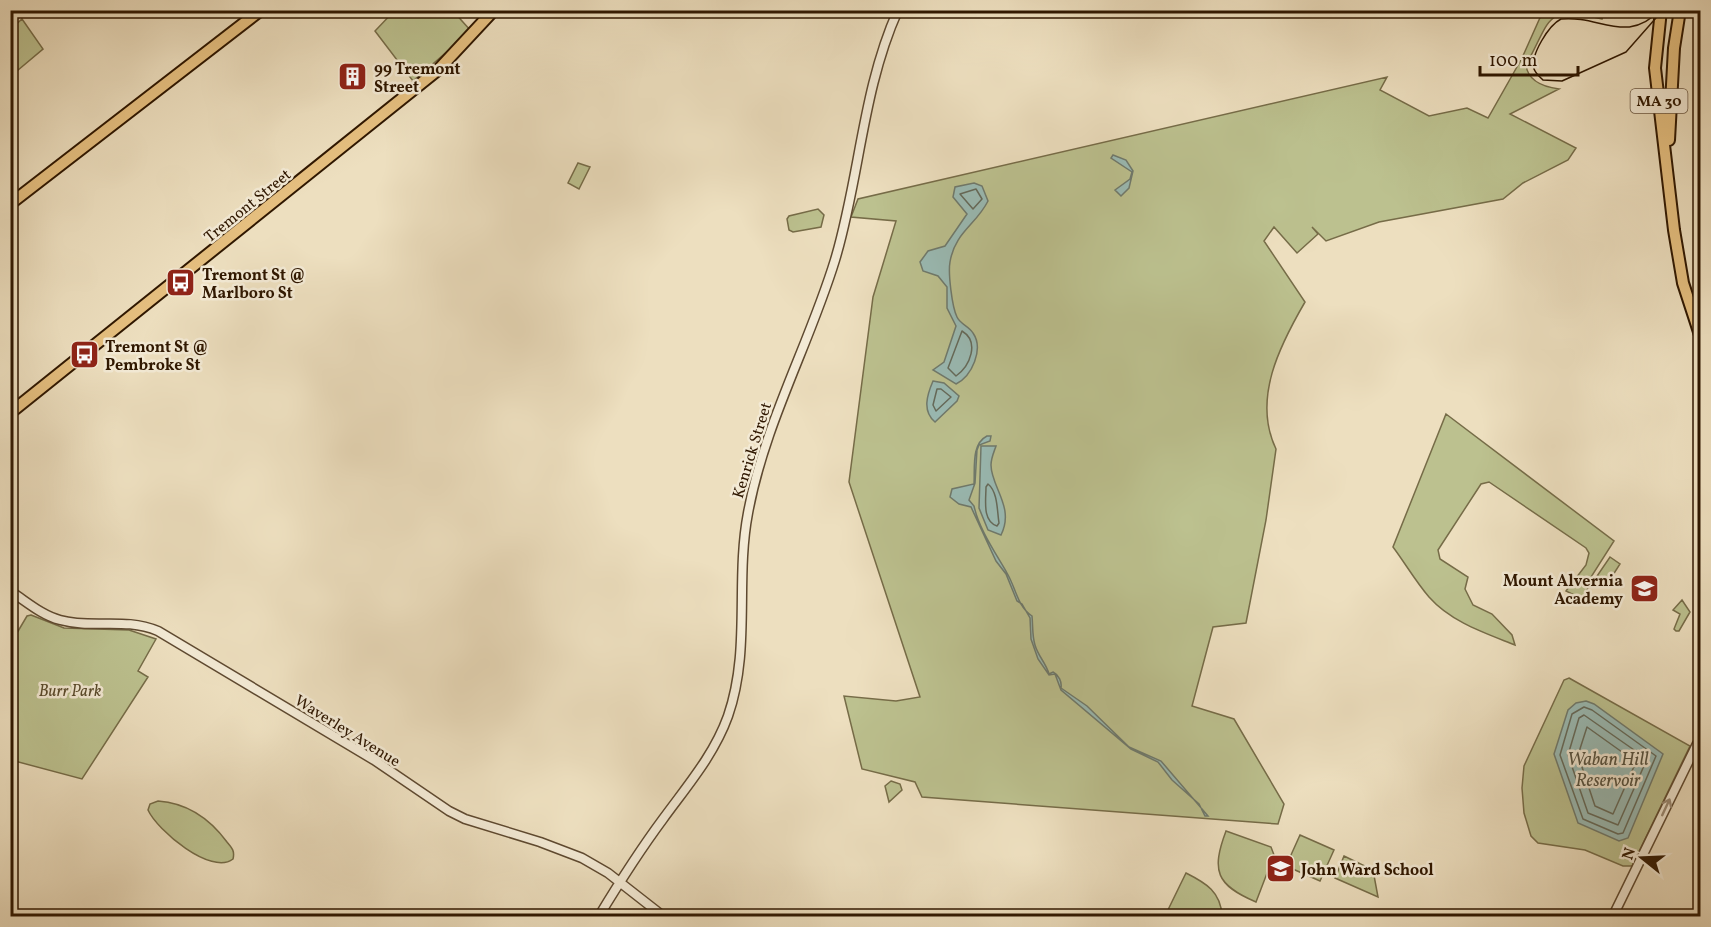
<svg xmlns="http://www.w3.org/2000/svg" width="1711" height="927" viewBox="0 0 1711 927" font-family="Vollkorn,serif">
<rect width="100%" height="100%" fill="#eddfbf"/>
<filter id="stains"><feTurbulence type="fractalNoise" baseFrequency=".00333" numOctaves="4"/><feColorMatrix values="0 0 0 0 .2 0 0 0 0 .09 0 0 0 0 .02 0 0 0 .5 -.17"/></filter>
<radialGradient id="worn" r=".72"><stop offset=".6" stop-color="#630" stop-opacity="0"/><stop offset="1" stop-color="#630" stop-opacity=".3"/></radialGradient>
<!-- green -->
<path fill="#bcc18f" stroke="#766c48" stroke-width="1.5" d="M 395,10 L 453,11 L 471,31 L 413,81 L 375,31 Z
M 1543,11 L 1605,11 L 1602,19 C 1544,5 1552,18 1526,65 C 1528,82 1544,87 1559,89 L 1510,114 L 1576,148 L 1568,160 L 1523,183 L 1503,199 L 1379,222 L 1326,241 L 1312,227 L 1318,234 L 1297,253 L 1274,227 L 1264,241 L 1305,302 C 1280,345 1252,399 1276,449 L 1266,520 L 1246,623 L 1213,627 L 1192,706 L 1234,719 L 1284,804 L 1278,824 L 922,797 L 915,782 L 862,769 L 844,696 L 896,701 L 920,697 L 849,482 L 873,297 L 896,221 L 851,217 L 858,199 L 1387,77 L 1380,90 L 1429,116 L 1467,108 L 1488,118 L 1522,58 Z
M 22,19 L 43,49 L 11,76 L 11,29 Z
M 578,163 L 590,167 L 579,189 L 568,183 Z
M 818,209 L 824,215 L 821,227 L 793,232 L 789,230 L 787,219 L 789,216 Z
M 1446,414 L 1614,541 L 1591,577 L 1584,600 L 1566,591 L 1586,565 L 1589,553 L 1586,548 L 1489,482 L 1481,484 L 1438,550 L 1440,559 L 1468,577 L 1465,589 L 1473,605 L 1492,614 L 1512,635 L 1515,645 C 1485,633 1451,622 1429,597 C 1416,582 1405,563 1393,547 Z
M 1610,557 L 1620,564 L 1606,586 L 1595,579 Z
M 1682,600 L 1690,612 L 1679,631 L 1676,631 L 1674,629 L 1680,614 L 1673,610 Z
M 31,615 L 64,628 L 129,630 L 156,639 L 138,671 L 148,677 L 82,779 L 11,760 L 11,643 L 27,616 Z
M 1569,678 L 1690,746 L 1632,866 L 1623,866 L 1585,850 L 1538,843 L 1531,836 L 1524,813 L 1522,788 L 1524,766 L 1564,680 Z
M 891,781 L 900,784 L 902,790 L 889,802 L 885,786 Z
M 158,801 C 187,803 210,819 227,842 C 232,848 235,851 233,859 C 211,876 157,830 148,810 L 150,804 Z
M 1226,831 L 1271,847 L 1274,855 L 1256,902 C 1216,885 1211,871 1226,831 Z
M 1300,835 L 1334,850 L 1320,881 L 1286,866 Z
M 1344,856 L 1373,870 L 1378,897 L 1335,878 Z
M 1186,873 C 1206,883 1221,892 1222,916 L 1165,916 Z"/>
<!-- water -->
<path fill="#9abcb6" stroke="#6f7a6d" stroke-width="1.5" d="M 1113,155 L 1126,160 L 1133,171 L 1129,188 L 1121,196 L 1115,190 L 1130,179 L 1132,172 L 1111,158 Z
M 974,183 L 982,186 L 988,201 C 976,225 955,232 950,262 C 948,273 952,307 957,317 C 960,324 969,326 973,333 C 984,349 972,376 956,384 L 933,370 L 944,362 L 956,326 L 947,308 L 947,287 L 938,276 L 923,271 L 920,262 L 928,251 L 945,246 L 967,214 L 953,197 L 955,187 Z
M 933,381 L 944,383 L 959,396 L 957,401 L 935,422 C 922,411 927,395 933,381 Z
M 987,436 L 991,436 L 990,441 L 979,445 L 977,450 L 975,483 L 969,500 L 974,506 C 979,529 995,552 1007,573 C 1016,588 1017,606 1032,616 C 1033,625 1032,635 1035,645 C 1038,656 1046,663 1049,674 L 1053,672 C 1059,675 1062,682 1061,688 L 1087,706 L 1129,747 L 1161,761 L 1208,816 L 1205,816 L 1199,804 L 1172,780 L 1158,762 L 1131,749 L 1061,690 L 1055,674 L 1049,675 L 1038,659 L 1031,639 L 1030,618 L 1022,604 L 1017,601 L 1006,574 L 996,561 L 971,507 L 959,504 L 950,497 L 952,489 L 974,484 C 975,468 971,444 987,436 Z
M 981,446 L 996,446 C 994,452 991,458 991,465 C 991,487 1015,507 1001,535 L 988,530 L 979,508 Z
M 1586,701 L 1594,704 L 1663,754 L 1628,838 L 1619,841 L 1578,823 L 1554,754 L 1568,710 L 1576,703 Z"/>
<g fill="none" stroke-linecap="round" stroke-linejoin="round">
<!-- shore -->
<path stroke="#646a5b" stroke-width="1.5" d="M 976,189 L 982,199 L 973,209 L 960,194 Z
M 962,331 C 980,342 970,366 956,376 L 948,368 Z
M 937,389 L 941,389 L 951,397 L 936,411 L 933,405 Z
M 988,484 C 998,492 997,511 999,523 L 997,526 C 982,521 986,500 986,487 Z
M 1584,707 L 1592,710 L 1656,756 L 1623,833 L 1618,834 L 1583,819 L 1560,755 L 1572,714 Z
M 1584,715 L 1647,759 L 1618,825 L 1588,813 L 1568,755 L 1579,718 Z
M 1587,727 L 1636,762 L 1613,814 L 1595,806 L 1578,755 Z"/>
<defs>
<path id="minor" d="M 10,591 C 26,601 41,615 60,620 C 93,629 124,617 158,631 L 374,760 L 449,811 L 465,819 L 540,842 L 582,858 L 608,873 L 663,916
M 599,916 C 619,883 640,850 663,819 C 687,786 714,755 728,716 C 751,650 735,581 748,513 C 764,425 809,345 835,260 C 860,177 862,90 898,10
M 1613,916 L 1697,744 L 1700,746"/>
<path id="major" d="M 1661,10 L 1655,68 L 1674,230 L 1683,283 L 1700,335
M 1669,140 L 1674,48 L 1680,10
M 10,204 L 261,10
M 10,413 L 439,69 L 494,10"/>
</defs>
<!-- minor casing -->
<use href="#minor" stroke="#5e4930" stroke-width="11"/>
<!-- major casing -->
<use href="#major" stroke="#2f1700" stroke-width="14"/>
<!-- minor -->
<use href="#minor" stroke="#f3ead5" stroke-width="8"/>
<!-- major -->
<use href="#major" stroke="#e6c080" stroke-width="10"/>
<!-- tram -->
<path stroke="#2f1700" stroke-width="1.5" d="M 1660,10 C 1627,45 1600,15 1561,19 C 1549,25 1530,55 1534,69 C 1536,74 1540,77 1543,80 L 1562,81 L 1626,52 L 1663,10"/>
</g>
<!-- one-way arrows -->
<defs><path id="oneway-shaft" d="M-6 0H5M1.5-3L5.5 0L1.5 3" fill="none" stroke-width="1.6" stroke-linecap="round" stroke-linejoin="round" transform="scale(1.5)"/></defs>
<use stroke="#9b8b75" href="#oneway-shaft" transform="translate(1666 807) rotate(-65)"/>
<!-- icons -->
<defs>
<symbol id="building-square" viewBox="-11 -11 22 22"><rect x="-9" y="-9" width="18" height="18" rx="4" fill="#8f2418" stroke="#f3ead5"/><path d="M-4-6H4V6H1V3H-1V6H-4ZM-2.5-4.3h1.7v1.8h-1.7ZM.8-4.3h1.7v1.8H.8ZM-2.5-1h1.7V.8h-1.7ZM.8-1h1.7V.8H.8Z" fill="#fff"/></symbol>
<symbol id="bus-square" viewBox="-11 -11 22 22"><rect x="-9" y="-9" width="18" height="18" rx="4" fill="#8f2418" stroke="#f3ead5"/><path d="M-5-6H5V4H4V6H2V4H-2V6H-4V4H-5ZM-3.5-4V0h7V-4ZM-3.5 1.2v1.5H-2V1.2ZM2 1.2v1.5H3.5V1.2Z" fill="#fff"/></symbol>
<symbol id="school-square" viewBox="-11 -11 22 22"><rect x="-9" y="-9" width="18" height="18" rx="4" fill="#8f2418" stroke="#f3ead5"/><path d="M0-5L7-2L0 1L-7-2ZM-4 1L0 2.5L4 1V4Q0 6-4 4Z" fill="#fff"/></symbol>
</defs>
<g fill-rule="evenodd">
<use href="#building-square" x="336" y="60" width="33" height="33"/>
<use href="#bus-square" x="164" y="266" width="33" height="33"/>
<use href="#bus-square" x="68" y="338" width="33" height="33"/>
<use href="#school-square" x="1628" y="572" width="33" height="33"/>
<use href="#school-square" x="1264" y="852" width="33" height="33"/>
</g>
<g text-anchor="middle" stroke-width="5" stroke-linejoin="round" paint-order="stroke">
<!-- shield labels -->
<rect fill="#f3ead5" stroke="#6a5640" stroke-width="1.5" x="1630.5" y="89" width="57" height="24" rx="4.5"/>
<g font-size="15" font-weight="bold" fill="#2f1700">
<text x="1659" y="106">MA 30</text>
</g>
<!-- poi labels -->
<g font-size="16" font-weight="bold" fill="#2f1700" stroke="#f3ead5" text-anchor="start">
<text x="374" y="74">99 Tremont<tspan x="374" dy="18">Street</tspan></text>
<text x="202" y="280">Tremont St @<tspan x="202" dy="18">Marlboro St</tspan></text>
<text x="105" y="352">Tremont St @<tspan x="105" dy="18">Pembroke St</tspan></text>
<text x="1623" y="586" text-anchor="end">Mount Alvernia<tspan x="1623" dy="18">Academy</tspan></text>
<text x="1301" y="875">John Ward School</text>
</g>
<!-- street labels -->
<g font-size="16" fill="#2f1700" stroke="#f3ead5">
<text transform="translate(247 205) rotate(-39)" y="6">Tremont Street</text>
<text transform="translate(751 450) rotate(-73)" y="6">Kenrick Street</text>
<text transform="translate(348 730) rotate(32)" y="6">Waverley Avenue</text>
</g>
<!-- park labels -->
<g font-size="16" font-style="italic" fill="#594a2b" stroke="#f3ead5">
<text x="70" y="696">Burr Park</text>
</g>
<!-- water labels -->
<g font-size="18" font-style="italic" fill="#545140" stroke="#f3ead5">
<text x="1608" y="765">Waban Hill<tspan x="1608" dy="21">Reservoir</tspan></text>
</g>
</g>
<!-- margin -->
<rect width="1711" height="927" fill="none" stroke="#eddfbf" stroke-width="36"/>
<rect x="12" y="12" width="1687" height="903" fill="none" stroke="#2f1700" stroke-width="3"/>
<rect x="18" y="18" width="1675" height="891" fill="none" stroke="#2f1700" stroke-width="1.5"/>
<!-- north arrow -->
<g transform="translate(1642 858) rotate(288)" stroke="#f3ead5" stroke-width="4.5" paint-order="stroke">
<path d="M0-4.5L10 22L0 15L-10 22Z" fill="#2f1700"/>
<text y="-9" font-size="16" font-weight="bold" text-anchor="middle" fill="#2f1700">N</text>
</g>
<!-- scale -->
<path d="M1480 66v9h98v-9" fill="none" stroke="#2f1700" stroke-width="3"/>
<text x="1489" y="66" font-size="18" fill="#2f1700" stroke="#f3ead5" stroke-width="4.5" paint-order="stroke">100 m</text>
<rect width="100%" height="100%" filter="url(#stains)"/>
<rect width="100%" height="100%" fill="url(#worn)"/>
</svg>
